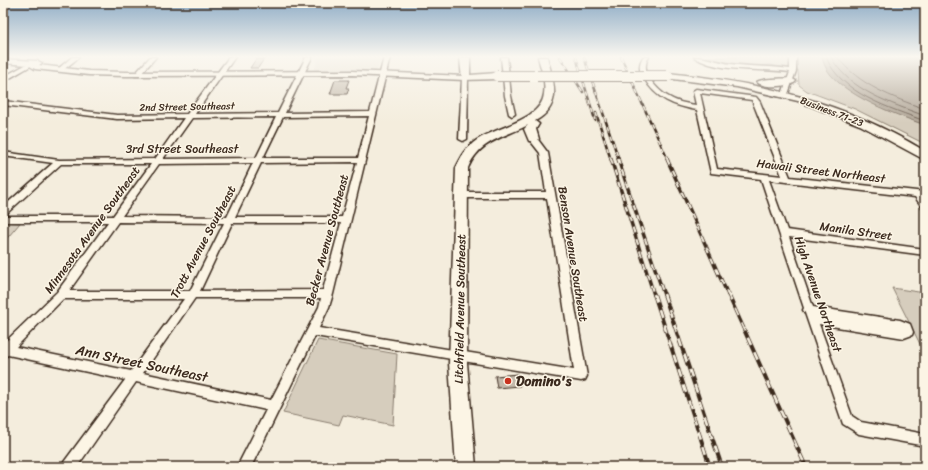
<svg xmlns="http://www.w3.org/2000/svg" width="928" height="470" viewBox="0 0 928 470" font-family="Sriracha,sans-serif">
<rect width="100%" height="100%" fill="#f4eddd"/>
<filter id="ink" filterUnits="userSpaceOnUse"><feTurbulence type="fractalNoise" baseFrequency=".025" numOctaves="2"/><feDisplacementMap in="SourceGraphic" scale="8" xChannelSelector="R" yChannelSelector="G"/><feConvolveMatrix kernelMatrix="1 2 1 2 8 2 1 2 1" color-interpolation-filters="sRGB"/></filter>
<g filter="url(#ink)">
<!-- built -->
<path fill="#e5ddce" d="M 318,57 L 381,57 L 377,71 L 314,71 Z"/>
<!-- green -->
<path fill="#d6cdbd" stroke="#887c6e" d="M 706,57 L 830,57 L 925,122 L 925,144 L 855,109 L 807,91 L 799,85 L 798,70 L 770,65 L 737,67 Z
M 3,222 L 20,223 L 3,243 Z
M 892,288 L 925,293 L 925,354 Z
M 318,340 L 397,354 L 393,425 L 343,415 L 339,425 L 283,413 Z"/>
<!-- water -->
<path fill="#b0a596" stroke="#817466" d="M 822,57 L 925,57 L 925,125 C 897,115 827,91 822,57 Z"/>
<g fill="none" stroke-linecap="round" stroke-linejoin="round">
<!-- shore -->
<path stroke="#6a5b4e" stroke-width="1" d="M 826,57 C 841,94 890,108 925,121
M 831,57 C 849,91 891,103 925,116
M 837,57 C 860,86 892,97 925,109"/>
</g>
<!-- building -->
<path fill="#c3b9aa" stroke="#3b2a1e" d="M 256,59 L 264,59 L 258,68 L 250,68 Z
M 335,80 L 349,80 L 346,88 L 349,88 L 347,94 L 330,94 Z
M 518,374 L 520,386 L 497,388 L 495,376 Z"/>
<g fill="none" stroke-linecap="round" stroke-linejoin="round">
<defs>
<path id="minor" d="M 72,57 L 79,57 L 62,71 L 58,71 L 58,69 Z
M 150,57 L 156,57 L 139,76 L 135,76 L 135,74 Z
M 229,57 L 235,57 L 195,114 L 278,113 L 306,57 L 312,57 L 285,113 L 370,112 L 384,57 L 390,57 L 333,294 L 329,307 L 319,328 L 574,370 L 547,198 L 461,198 L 457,195 L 461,192 L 546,192 L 540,153 L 529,139 L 530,137 L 536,137 L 548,153 L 587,376 L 585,380 L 581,381 L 315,336 L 251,467 L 237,467 L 266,410 L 136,382 L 77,467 L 62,467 L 64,462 L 125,380 L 8,355 L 3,358 L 3,344 L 57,292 L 108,222 L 3,222 L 3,216 L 113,216 L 151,164 L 61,164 L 6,214 L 3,215 L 3,207 L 53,163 L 3,156 L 3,152 L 59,160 L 155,159 L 184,118 L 117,119 L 3,105 L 3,101 L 117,115 L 187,114 ZM 369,116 L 358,158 L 263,158 L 283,117 ZM 276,117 L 256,158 L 163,159 L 192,118 ZM 357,162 L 342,217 L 235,217 L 261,163 ZM 253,163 L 227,217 L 122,216 L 159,164 ZM 118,222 L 224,223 L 190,291 L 69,291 ZM 232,223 L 341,223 L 323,290 L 200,291 ZM 195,298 L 321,298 L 319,307 L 271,400 L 143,373 ZM 63,299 L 184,299 L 131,371 L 16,347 Z
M 501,57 L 507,57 L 511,96 L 515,114 L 512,116 L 509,114 L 505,96 Z
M 643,57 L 649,57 C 638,71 658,91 669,97 C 677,102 687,104 696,105 L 693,91 L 696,89 L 756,97 L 760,102 L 790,177 L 925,192 L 925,208 L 922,207 L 915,197 L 769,180 L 787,230 L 925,249 L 925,255 L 789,237 L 813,307 L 900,320 L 910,324 L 913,332 L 912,335 L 904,338 L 819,324 L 852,416 L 861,422 L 925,434 L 925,446 L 859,434 L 843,424 L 805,313 L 803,310 L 804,308 L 761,179 L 711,173 L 697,110 C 674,106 656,99 644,78 C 639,71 638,65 643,57 ZM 700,93 L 752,100 L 782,176 L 717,169 Z
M 694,57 C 707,57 718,62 731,64 C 751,67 770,66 790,69 L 790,57 L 796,57 L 796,71 L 788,94 L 785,96 L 782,94 L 790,72 C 761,68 719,73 694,57 Z
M 29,63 L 34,64 L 3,82 L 3,77 Z
M 465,76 L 468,78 L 467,139 L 463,141 L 459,139 L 462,78 Z"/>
<path id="major" d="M 3,59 L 38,61 L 42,63 L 39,65 L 89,71 L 126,72 L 352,71 L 465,76 L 469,78 L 465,80 L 352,75 L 126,76 L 89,75 L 35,69 L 28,65 L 3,63 Z"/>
<path id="highway" d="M 460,57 L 470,57 L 470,75 L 497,73 L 502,76 L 497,79 L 462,80 Z
M 538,57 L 547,57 C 554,82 563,106 535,121 L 539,124 L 536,129 L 539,139 L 537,141 L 529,141 L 524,129 L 528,125 C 503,138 480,140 468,168 L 467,363 L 476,467 L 456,467 L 449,363 L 456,168 C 461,158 465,150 473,143 C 492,127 541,122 544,94 C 546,81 541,69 538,57 Z
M 668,73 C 764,83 841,101 925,151 L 925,160 L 860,125 L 798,101 L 737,87 L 665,78 L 663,76 Z
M 791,78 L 796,81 L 794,83 C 785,86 765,89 757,82 C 762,78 783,79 791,78 Z"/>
</defs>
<!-- minor casing -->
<use href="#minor" stroke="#3b2a1e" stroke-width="3"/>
<!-- major casing -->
<use href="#major" stroke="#3b2a1e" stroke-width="3"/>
<!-- highway casing -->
<use href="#highway" stroke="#3b2a1e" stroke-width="3"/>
<!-- minor -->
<use href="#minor" fill="#fcf5e5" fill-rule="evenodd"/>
<!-- major -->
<use href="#major" fill="#fcf5e5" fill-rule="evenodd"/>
<!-- highway -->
<use href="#highway" fill="#fcf5e5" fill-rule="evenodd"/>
<defs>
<path id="rail-far2" d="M 560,57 L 583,92
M 576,57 L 595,120
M 584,57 L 619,160
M 621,57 L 668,160
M 596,113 L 611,160"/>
<path id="rail-far1" d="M 611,159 L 654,295
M 618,159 L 664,295
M 667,159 L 728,295"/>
<path id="rail" d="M 654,294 L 710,467
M 664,294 L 722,467
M 728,294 L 806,467"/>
</defs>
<!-- rail-far2 casing -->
<use href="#rail-far2" stroke="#3b2a1e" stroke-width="2.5"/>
<!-- rail-far1 casing -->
<use href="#rail-far1" stroke="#3b2a1e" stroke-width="3.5"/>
<!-- rail casing -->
<use href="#rail" stroke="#3b2a1e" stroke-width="4"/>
<!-- rail-far2 -->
<use href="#rail-far2" stroke="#fcf5e5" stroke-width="1.5" stroke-dasharray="4.5" stroke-linecap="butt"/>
<!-- rail-far1 -->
<use href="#rail-far1" stroke="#fcf5e5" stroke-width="2" stroke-dasharray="6" stroke-linecap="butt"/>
<!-- rail -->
<use href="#rail" stroke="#fcf5e5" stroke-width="2.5" stroke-dasharray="8" stroke-linecap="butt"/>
<defs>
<path id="highway-bridge" d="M 497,76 L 668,76"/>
</defs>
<!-- highway-bridge casing -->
<use href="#highway-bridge" stroke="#3b2a1e" stroke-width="12" stroke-linecap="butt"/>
<!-- highway-bridge -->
<use href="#highway-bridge" stroke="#fcf5e5" stroke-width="10"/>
</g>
</g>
<!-- sky -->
<linearGradient id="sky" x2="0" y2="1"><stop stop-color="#91aec7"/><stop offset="0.46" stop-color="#faf7f0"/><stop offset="1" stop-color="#faf7f0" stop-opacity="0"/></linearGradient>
<rect width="928" height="123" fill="url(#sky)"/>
<!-- markers -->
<circle fill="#c8321e" stroke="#fcf5e5" stroke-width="1.5" cx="508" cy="381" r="4"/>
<g text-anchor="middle" stroke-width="3" stroke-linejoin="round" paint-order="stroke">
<!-- far-street labels -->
<g font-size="10" fill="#3b2a1e" stroke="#fcf5e5">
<text transform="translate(187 106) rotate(-1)" y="4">2nd Street Southeast</text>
<text transform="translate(832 111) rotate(21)" y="4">Business 71-23</text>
</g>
<!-- street labels -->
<g font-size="12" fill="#3b2a1e" stroke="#fcf5e5">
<text x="182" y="153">3rd Street Southeast</text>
<text transform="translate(821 171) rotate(7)" y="4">Hawaii Street Northeast</text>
<text transform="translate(92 230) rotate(-54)" y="4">Minnesota Avenue Southeast</text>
<text transform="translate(856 231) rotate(8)" y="4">Manila Street</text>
<text transform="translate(327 240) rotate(-75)" y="4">Becker Avenue Southeast</text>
<text transform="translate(203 242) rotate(-62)" y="4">Trott Avenue Southeast</text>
<text transform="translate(573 254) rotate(81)" y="4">Benson Avenue Southeast</text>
<text transform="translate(818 294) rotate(71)" y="4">High Avenue Northeast</text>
<text transform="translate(460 309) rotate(-89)" y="4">Litchfield Avenue Southeast</text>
</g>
<!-- near-street labels -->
<g font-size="14" fill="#3b2a1e" stroke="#fcf5e5">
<text transform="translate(142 363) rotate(12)" y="5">Ann Street Southeast</text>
</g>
<!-- near-poi labels -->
<g font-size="14" font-weight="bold" fill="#3b2a1e" stroke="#fcf5e5" text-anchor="start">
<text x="516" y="386">Domino's</text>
</g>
</g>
<!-- margin -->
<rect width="928" height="470" fill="none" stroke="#fcf5e5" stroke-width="16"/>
<rect x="8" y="8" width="912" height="454" fill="none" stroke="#3b2a1e" stroke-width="1.5" filter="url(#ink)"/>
</svg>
